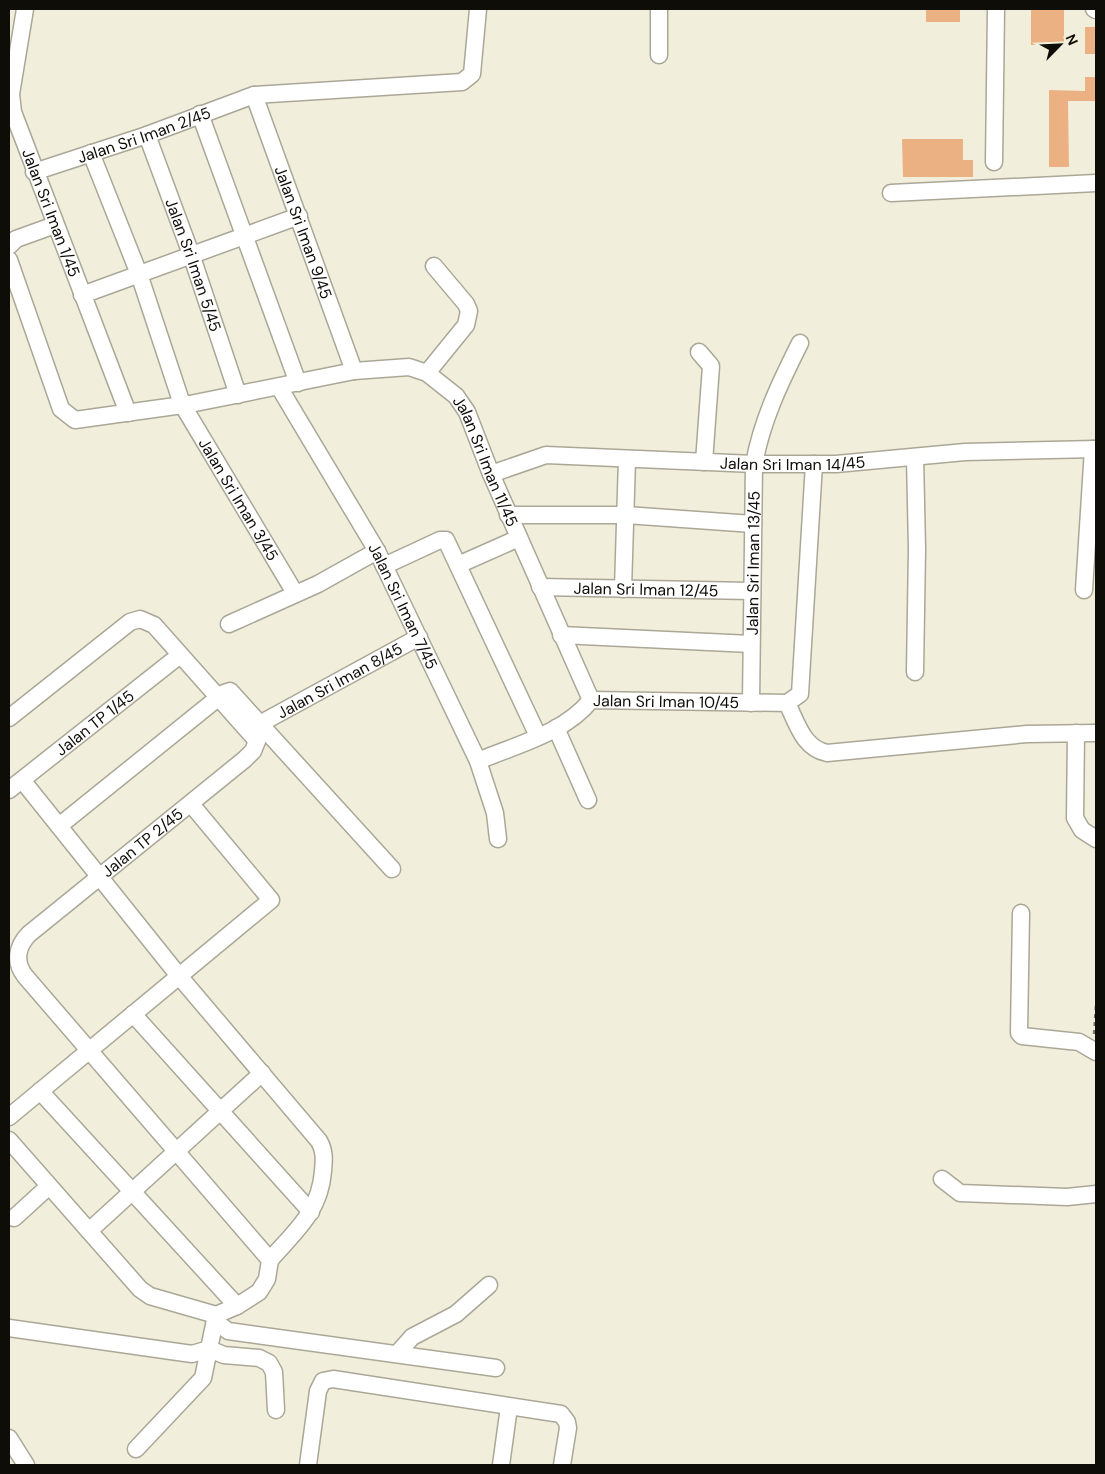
<svg xmlns="http://www.w3.org/2000/svg" width="1105" height="1474" viewBox="0 0 1105 1474" font-family="'DM Sans',sans-serif">
<rect width="100%" height="100%" fill="#f2eedc"/>
<!-- building -->
<path fill="#ecb182" d="M 926,9 L 960,9 L 960,22 L 926,22 Z
M 1031,9 L 1064,9 L 1064,45 L 1031,45 Z
M 1085,27 L 1096,27 L 1096,54 L 1085,54 Z
M 1085,77 L 1096,77 L 1096,101 L 1068,101 L 1069,167 L 1049,167 L 1049,90 L 1085,91 Z
M 902,139 L 963,139 L 963,160 L 973,160 L 973,177 L 903,177 Z"/>
<g fill="none" stroke-linecap="round" stroke-linejoin="round">
<defs>
<g id="minor">
<path id="s1" d="M 25,9 L 11,94 L 13,112 L 128,413"/>
<path d="M 659,9 L 659,55"/>
<path d="M 1094,9 L 1096,10"/>
<path id="s2" d="M 254,95 L 354,371"/>
<path d="M 200,114 L 298,383"/>
<path id="s3" d="M 147,135 L 191,254 L 238,395"/>
<path id="s4" d="M 91,153 L 139,274 L 182,404 L 295,593"/>
<path d="M 994,162 L 996,9"/>
<path id="s5" d="M 34,172 L 147,135 L 254,95 L 462,82 L 472,74 L 478,9"/>
<path d="M 891,193 L 1096,183"/>
<path d="M 9,246 L 16,239 L 55,225"/>
<path id="s6" d="M 9,260 L 61,409 L 75,420 L 190,404 L 354,371 L 409,367 L 427,373 L 456,396 L 467,412 L 491,474 L 591,700"/>
<path d="M 82,295 L 299,216"/>
<path d="M 699,352 L 711,366 L 704,462"/>
<path d="M 427,373 L 466,325 L 469,311 L 466,304 L 434,266"/>
<path id="s7" d="M 279,387 L 377,551 L 478,761 L 495,813 L 498,839"/>
<path d="M 915,457 L 917,549 L 915,672"/>
<path id="s8" d="M 491,474 L 546,455 L 754,464 L 836,464 L 965,452 L 1096,449"/>
<path d="M 508,515 L 626,515 L 753,524"/>
<path d="M 458,565 L 519,538"/>
<path d="M 384,566 L 440,540 L 446,540 L 538,736"/>
<path id="s9" d="M 540,587 L 751,591"/>
<path d="M 623,589 L 627,459"/>
<path d="M 1084,590 L 1093,449"/>
<path d="M 229,624 L 318,584 L 377,551"/>
<path d="M 561,635 L 751,644"/>
<path id="s10" d="M 751,703 L 754,464 C 762,420 780,383 800,343"/>
<path d="M 787,703 L 800,694 L 814,464"/>
<path d="M 9,718 L 130,622 L 140,619 L 154,625 L 257,741"/>
<path d="M 556,728 L 588,800"/>
<path d="M 1076,733 L 1075,818 L 1082,830 L 1096,839"/>
<path id="s11" d="M 478,761 C 516,745 565,733 591,700 L 787,703 C 797,723 803,748 827,753 L 1027,734 L 1096,733"/>
<path d="M 22,780 L 179,976 L 319,1141 C 325,1151 324,1160 323,1171 C 320,1212 295,1231 270,1260"/>
<path id="s12" d="M 9,790 L 180,655"/>
<path d="M 59,826 L 224,693 L 230,691 L 392,869"/>
<path d="M 1021,913 L 1019,1033 L 1022,1036 L 1079,1042 L 1096,1052"/>
<path d="M 133,1014 L 311,1212"/>
<path d="M 40,1091 L 237,1306"/>
<path d="M 9,1117 L 271,900 L 191,804"/>
<path id="s13" d="M 9,1140 L 140,1289 L 150,1296 L 216,1315 L 237,1306 L 259,1292 L 267,1279 L 270,1260 L 25,976 C 14,962 17,946 29,934 L 245,759 L 253,751 L 265,721 L 419,637"/>
<path d="M 942,1179 L 960,1193 L 1067,1197 L 1096,1194"/>
<path d="M 14,1218 L 49,1186"/>
<path d="M 89,1231 L 262,1073"/>
<path d="M 215,1321 L 228,1331 L 496,1368"/>
<path d="M 9,1328 L 192,1354 L 209,1349 L 216,1315"/>
<path d="M 397,1354 L 412,1337 L 456,1314 L 489,1285"/>
<path d="M 9,1438 L 26,1465"/>
<path d="M 136,1449 L 203,1378 L 209,1349 L 224,1355 L 259,1358 L 269,1363 L 274,1372 L 276,1410"/>
<path d="M 308,1465 L 318,1391 L 323,1381 L 333,1379 L 561,1414 L 567,1422 L 568,1428 L 562,1465"/>
<path d="M 501,1465 L 509,1407"/>
</g>
</defs>
<!-- minor casing -->
<use href="#minor" stroke="#aba797" stroke-width="19"/>
<!-- path -->
<path stroke="#7b786d" stroke-width="2.5" stroke-dasharray="4 4" stroke-linecap="butt" d="M 1094,1034 L 1096,1005"/>
<!-- minor -->
<use href="#minor" stroke="#fff" stroke-width="16"/>
</g>
<g text-anchor="middle" stroke-width="4" stroke-linejoin="round" paint-order="stroke">
<!-- street labels -->
<g font-size="16" fill="#0f0d08" stroke="#f2eedc">
<text dy="6" stroke="none"><textPath href="#s5" startOffset="116">Jalan Sri Iman 2/45</textPath></text>
<text dy="6" stroke="none"><textPath href="#s1" startOffset="212">Jalan Sri Iman 1/45</textPath></text>
<text dy="6" stroke="none"><textPath href="#s2" startOffset="146">Jalan Sri Iman 9/45</textPath></text>
<text dy="6" stroke="none"><textPath href="#s3" startOffset="138">Jalan Sri Iman 5/45</textPath></text>
<text dy="6" stroke="none"><textPath href="#s8" startOffset="305">Jalan Sri Iman 14/45</textPath></text>
<text dy="6" stroke="none"><textPath href="#s6" startOffset="642">Jalan Sri Iman 11/45</textPath></text>
<text dy="6" stroke="none"><textPath href="#s4" startOffset="378">Jalan Sri Iman 3/45</textPath></text>
<text dy="6" stroke="none"><textPath href="#s10" startOffset="140">Jalan Sri Iman 13/45</textPath></text>
<text dy="6" stroke="none"><textPath href="#s9" startOffset="106">Jalan Sri Iman 12/45</textPath></text>
<text dy="6" stroke="none"><textPath href="#s7" startOffset="252">Jalan Sri Iman 7/45</textPath></text>
<text dy="6" stroke="none"><textPath href="#s13" startOffset="1191">Jalan Sri Iman 8/45</textPath></text>
<text dy="6" stroke="none"><textPath href="#s11" startOffset="205">Jalan Sri Iman 10/45</textPath></text>
<text dy="6" stroke="none"><textPath href="#s12" startOffset="109">Jalan TP 1/45</textPath></text>
<text dy="6" stroke="none"><textPath href="#s13" startOffset="930">Jalan TP 2/45</textPath></text>
</g>
</g>
<!-- border -->
<rect width="1105" height="1474" fill="none" stroke="#0f0d08" stroke-width="20"/>
<!-- north arrow -->
<g transform="translate(1060 45) rotate(66)" stroke="#f2eedc" stroke-width="4" paint-order="stroke">
<path d="M0-4L9 19L0 12L-9 19Z" fill="#0f0d08"/>
<text y="-8" font-size="14" font-weight="bold" text-anchor="middle" fill="#0f0d08">N</text>
</g>
</svg>
